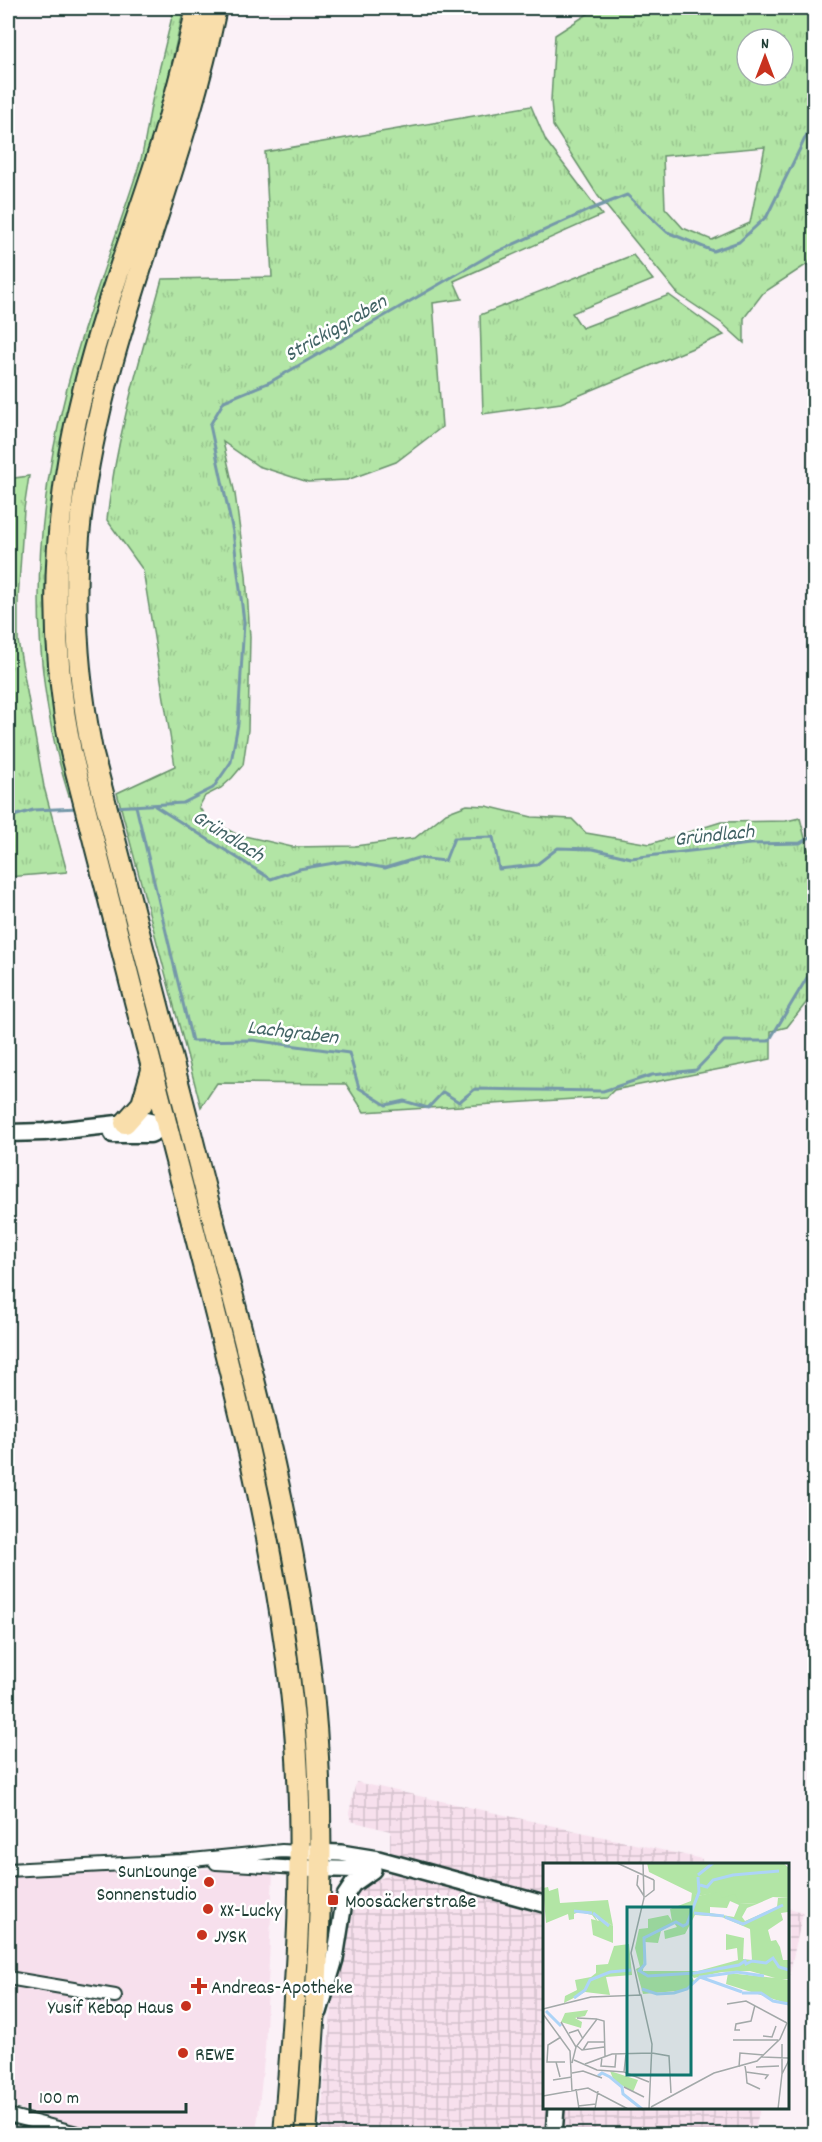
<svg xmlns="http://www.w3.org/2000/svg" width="822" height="2142" viewBox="0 0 822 2142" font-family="Dekko,sans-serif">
<defs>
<pattern id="industrial-grid" width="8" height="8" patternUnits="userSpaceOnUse" patternTransform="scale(1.5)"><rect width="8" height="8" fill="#f7e0ed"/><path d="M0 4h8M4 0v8" fill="none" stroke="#d3c1cc"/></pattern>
<pattern id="grass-tufts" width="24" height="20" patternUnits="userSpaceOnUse" patternTransform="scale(1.5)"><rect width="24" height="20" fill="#b2e5a5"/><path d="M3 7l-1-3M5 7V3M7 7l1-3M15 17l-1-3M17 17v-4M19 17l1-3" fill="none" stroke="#99c58f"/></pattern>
</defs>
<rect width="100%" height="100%" fill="#fbf1f7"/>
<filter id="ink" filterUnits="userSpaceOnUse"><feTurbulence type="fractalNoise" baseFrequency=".0167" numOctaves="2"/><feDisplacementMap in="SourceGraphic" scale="12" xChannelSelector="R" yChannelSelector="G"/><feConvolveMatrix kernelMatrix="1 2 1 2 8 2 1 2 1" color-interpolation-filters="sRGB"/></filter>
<g filter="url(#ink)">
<!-- built -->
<path fill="#f7e0ed" d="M 266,1868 L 273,1872 L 265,2050 L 256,2134 L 107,2134 L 8,2105 L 8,1873 Z"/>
<!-- industrial -->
<path fill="url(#industrial-grid)" d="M 356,1782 L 702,1859 L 701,1864 L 544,1864 L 544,2108 L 760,2108 L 754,2134 L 320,2134 L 326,2060 L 344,1905 L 361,1885 L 390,1875 L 390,1831 L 351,1821 L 349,1813 Z
M 788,1908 L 803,1912 L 788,1981 Z"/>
<!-- grass -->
<path fill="url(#grass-tufts)" stroke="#68916c" stroke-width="1.5" fill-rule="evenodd" d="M 174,8 L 184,8 L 156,134 L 59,467 L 74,796 L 69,796 C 26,662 33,520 68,384 C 88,307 118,234 141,159 C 146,140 148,120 152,101 C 159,69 167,39 174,8 Z
M 597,8 L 814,8 L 814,246 L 809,263 L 763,293 L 744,318 L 744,343 L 723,324 L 678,294 L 598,196 L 553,126 L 551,100 L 555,35 ZM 747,39 L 783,39 L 783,75 L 747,75 ZM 765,147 L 750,223 L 712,240 L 683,228 L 665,208 L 663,156 Z
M 531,106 L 546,141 L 602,215 L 454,281 L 462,299 L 433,303 L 442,427 L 396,462 L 347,480 L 308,482 L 258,466 L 223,442 L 235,494 L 246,575 L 250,637 L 248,730 L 243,765 L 232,778 L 221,788 L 205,796 L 199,807 L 207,819 L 236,834 L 292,847 L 355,846 L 415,838 L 446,813 L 467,805 L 486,806 L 532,817 L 572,819 L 586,833 L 650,844 L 721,822 L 786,821 L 800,818 L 807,846 L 814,866 L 814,993 L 787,1027 L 771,1031 L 771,1059 L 614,1090 L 607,1097 L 364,1112 L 346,1084 L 217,1083 L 201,1107 L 117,793 L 175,766 L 143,570 L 107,520 C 116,437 140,359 162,279 L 272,277 L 265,152 Z
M 633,255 L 653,280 L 572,313 L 582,328 L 669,295 L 724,335 L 561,403 L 483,414 L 480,315 Z
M 29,476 L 24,509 L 18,600 L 18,641 L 44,787 L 67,872 L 8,877 L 8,479 Z
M 208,1247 L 228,1308 L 255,1407 L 302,1654 L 314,1845 L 310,1845 C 310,1795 308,1745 300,1696 Z
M 304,1888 L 309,1888 L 306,1985 L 308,2031 L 300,2134 L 289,2134 Z"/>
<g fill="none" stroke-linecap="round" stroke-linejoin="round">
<!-- stream -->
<path stroke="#7498a9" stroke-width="3" d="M 136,806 L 192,1041 L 252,1040 L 349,1053 L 359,1088 L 386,1105 L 404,1101 L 428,1108 L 443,1092 L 459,1102 L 475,1089 L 603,1091 L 652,1075 L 696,1070 L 724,1041 L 769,1041 L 814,966
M 155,806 L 271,879 L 299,869 L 346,861 L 385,868 L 418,858 L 445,861 L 454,838 L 493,837 L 499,869 L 536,865 L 558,848 L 593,849 L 631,858 L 750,844 L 800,843 L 814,835
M 113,807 L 183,803 L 213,788 L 231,762 L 238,724 L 244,622 L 233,532 L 210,425 L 224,401 L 270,382 L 490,255 L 589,210 L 627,195 L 667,232 L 713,251 L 739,242 L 767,216 L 814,120
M 8,818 L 33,810 L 79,808"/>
<defs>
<path id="minor" d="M 216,1863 L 299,1868
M 8,1870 L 182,1861 L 282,1851 L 299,1852
M 8,1978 L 115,1996
M 8,2115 L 81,2134"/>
<path id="tertiary" d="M 311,1852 L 341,1853 L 378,1859 L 544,1904
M 299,1868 L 373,1870
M 319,2012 L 335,1959 L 345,1896 L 353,1884 L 373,1870
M 554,2134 L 556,2108"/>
<path id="secondary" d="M 8,1133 L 44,1132 L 146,1121 L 167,1126
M 113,1134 L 150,1134 L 167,1126"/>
<path id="primary" d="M 188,1121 C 233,1305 289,1486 311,1675 C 329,1828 318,1982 306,2134
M 167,1126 C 217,1322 274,1517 294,1719 C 307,1857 295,1996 284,2134"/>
<path id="trunk" d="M 188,1121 L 92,751 C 77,674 72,594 81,516 C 102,340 181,180 216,8
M 125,1123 L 142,1104 L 152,1070
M 167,1126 L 71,752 C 47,630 53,507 84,387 C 104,306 135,228 160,148 C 174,102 186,55 197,8"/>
</defs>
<!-- minor casing -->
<use href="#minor" stroke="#1f3d34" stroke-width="16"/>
<!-- tertiary casing -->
<use href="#tertiary" stroke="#1f3d34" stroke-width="20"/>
<!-- secondary casing -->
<use href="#secondary" stroke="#1f3d34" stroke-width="21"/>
<!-- primary casing -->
<use href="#primary" stroke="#1f3d34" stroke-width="24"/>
<!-- trunk casing -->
<use href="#trunk" stroke="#1f3d34" stroke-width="24"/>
<!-- minor -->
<use href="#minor" stroke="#fff" stroke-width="12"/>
<!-- tertiary -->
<use href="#tertiary" stroke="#fff" stroke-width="15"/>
<!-- secondary -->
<use href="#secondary" stroke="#fff" stroke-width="16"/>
<!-- primary -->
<use href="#primary" stroke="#f9deab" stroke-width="20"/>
<!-- trunk -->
<use href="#trunk" stroke="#f9deab" stroke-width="20"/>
</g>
</g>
<!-- markers -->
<g fill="#c8321e" stroke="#fff" stroke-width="2">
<circle cx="209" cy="1882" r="6"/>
<rect x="327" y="1894" width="12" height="12" rx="3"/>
<circle cx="208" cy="1909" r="6"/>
<circle cx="202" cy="1935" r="6"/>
<path d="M196 1977h6v6h6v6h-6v6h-6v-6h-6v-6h6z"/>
<circle cx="186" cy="2006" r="6"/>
<circle cx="183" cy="2053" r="6"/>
</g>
<g text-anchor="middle" stroke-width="5" stroke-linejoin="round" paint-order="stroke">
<!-- poi labels -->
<g font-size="20" fill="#1f3d34" stroke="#fff" text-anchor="start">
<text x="197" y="1877" text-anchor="end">SunLounge<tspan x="197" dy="23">Sonnenstudio</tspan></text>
<text x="345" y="1907">Moosäckerstraße</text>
<text x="220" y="1916">XX-Lucky</text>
<text x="214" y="1942">JYSK</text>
<text x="211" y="1993">Andreas-Apotheke</text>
<text x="174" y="2013" text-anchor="end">Yusif Kebap Haus</text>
<text x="195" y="2060">REWE</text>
</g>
<!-- water labels -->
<g font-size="21" font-style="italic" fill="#426365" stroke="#fff">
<text transform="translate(335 327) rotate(-30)" y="7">Strickiggraben</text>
<text transform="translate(714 834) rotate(-6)" y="7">Gründlach</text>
<text transform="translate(229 835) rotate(32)" y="7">Gründlach</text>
<text transform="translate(293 1031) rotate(7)" y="7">Lachgraben</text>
</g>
</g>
<!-- overview -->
<g transform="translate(543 1863)">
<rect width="246" height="246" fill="#fbf1f7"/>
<path d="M 5,24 L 6,28 L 15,25 L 17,40 L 65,37 L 70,63 L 51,51 L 56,61 L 49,52 L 36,49 L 31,51 L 31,56 L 26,57 L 25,51 L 3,60 L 0,25 ZM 176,28 L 193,30 L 197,40 L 214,41 L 204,45 L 199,54 L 202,58 L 234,44 L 235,35 L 246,35 L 245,49 L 238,50 L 240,57 L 225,67 L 228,78 L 233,77 L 237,84 L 240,97 L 246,97 L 246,116 L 239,116 L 246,117 L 246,141 L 183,121 L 185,110 L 232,115 L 207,108 L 179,109 L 151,115 L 148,112 L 151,118 L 144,127 L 100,131 L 93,106 L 97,104 L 92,85 L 96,66 L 105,65 L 105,56 L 125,52 L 129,58 L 127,46 L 148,38 L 149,29 L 155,33 ZM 187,38 L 196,42 L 191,54 L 167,50 L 167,44 L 184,45 ZM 152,52 L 179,54 L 207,66 L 209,97 L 200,96 L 201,75 L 183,71 L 183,87 L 194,85 L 195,97 L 155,108 L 100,108 L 102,79 L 115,80 L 118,68 L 131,60 L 134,64 L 121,68 L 122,76 L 142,71 ZM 86,81 L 89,112 L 63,114 L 67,132 L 42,129 L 21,140 L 22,133 L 34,127 L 32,117 L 48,114 L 53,110 L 53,102 L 65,101 L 71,83 Z" fill="#b2e5a5" fill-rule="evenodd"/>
<path d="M 104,0 L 240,0 L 246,5 L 246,35 L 230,34 L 214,41 L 196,40 L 192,31 L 179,35 L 176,29 L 155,33 L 106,9 ZM 50,50 L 70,63 L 70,80 L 50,72 L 48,56 L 56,58 ZM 45,147 L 42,153 L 32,155 L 39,159 L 38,165 L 18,159 L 22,150 Z" fill="#b2e5a5"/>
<path d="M 67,208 L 95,217 L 90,229 L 71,218 Z" fill="#b2e5a5"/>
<path fill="none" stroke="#add4f7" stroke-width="3" d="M 155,12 L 170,0M 157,22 L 164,24 L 170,17 L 190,12 L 236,8M 31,48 L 49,50M 50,50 L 66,63M 151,50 L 181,53M 182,54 L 200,61 L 240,42M 95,107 L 105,113 L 152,110 L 196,102 L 202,98 L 203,101 L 209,98 L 223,100 L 230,95 L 236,104 L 246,107M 97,107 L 102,101 L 101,75 L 133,59 L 140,63 L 144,61 L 156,29 L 155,14M 158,114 L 194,109 L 221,113M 99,126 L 114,131 L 131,130 L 144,126 L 157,114 L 199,129M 199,130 L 218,130 L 230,138 L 246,141M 31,135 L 42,127 L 47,117 L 67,109 L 88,107M 3,148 L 18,163M 55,213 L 59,210 L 67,214 L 79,224 L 80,231 L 99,246"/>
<path fill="none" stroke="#a3a9a9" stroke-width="1.5" d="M 74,0 L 111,17M 95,12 L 94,22 L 101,33M 102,34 L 111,27 L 111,17M 97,132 L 88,90 L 101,35 L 100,0M 184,141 L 203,138 L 244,160M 0,146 L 48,134 L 98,132 L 109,181 L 106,246M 0,151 L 27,188 L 29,228M 34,155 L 54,156M 18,159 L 33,184M 197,167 L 192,167 L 193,161 L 208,158 L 212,142M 26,170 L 35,167 L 40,176M 220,173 L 229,174 L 233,163M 190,177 L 235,177M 239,181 L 239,211M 34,183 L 39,187 L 61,184M 40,187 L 45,179 L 61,179M 83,191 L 81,209 L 106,219M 59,194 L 58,203 L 72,204 L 73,191M 218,194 L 246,195M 31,197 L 54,207 L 81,209M 13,199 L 4,199 L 5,182 L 18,174M 29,200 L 33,184 L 54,156 L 61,158 L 62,193M 42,201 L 69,191 L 109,190 L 126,193 L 128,230M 202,203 L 203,209 L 225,212 L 222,216M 196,204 L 197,190 L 221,192M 213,204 L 236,203M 203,209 L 204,220 L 217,226M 29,210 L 40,208 L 59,215M 17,214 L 13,199 L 22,199M 10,217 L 29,214M 81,224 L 101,234M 33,226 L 36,246M 0,233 L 45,225 L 85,246M 35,243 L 53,241M 108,244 L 171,210 L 214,198 L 237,176 L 244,160M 52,246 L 55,228M 235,246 L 239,211 L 246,197"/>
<path fill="#0f766e" fill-opacity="0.15" stroke="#0f766e" stroke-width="3" d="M 84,44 L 148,44 L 148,212 L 84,212 Z"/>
<rect width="246" height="246" fill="none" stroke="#1f3d34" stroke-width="3"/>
</g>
<!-- margin -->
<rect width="822" height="2142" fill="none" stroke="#fff" stroke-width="30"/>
<rect x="15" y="15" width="792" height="2112" fill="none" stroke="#1f3d34" stroke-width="2" filter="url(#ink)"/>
<!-- north arrow -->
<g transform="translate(765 57)"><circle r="28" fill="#ffffff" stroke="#a5b1ae" stroke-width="1.5"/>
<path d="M0-4.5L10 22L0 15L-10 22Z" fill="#c8321e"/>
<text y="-9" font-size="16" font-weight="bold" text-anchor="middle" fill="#1f3d34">N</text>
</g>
<!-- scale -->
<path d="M30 2103v9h156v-9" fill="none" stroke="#1f3d34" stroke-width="3"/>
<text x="39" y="2103" font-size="18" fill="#1f3d34" stroke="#ffffff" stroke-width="4.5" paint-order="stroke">100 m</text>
</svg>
